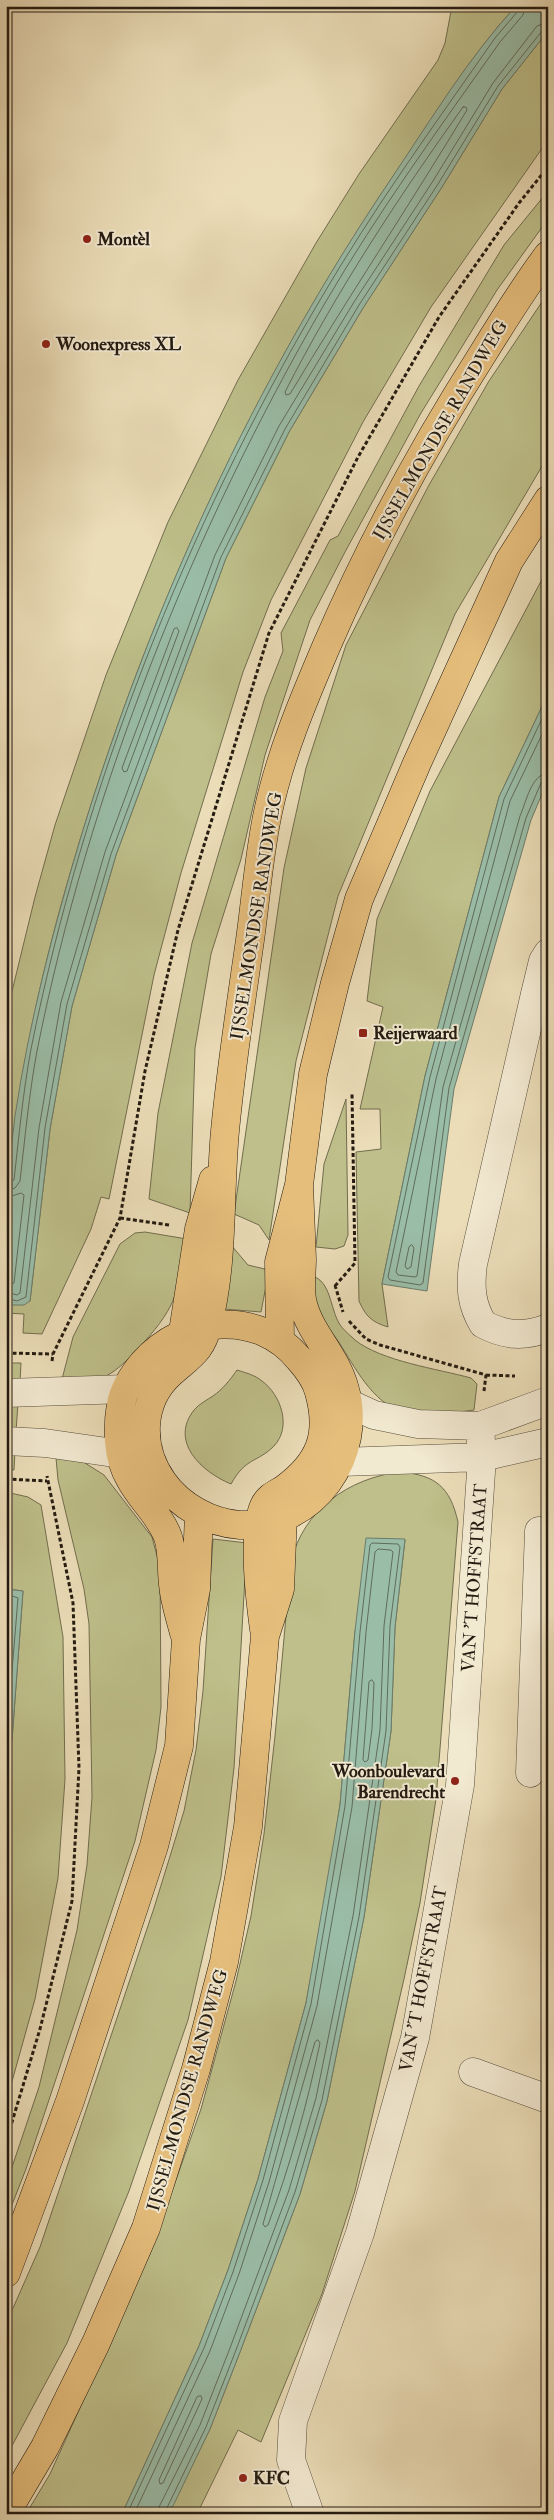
<svg xmlns="http://www.w3.org/2000/svg" width="554" height="2520" viewBox="0 0 554 2520" font-family="'IM FELL Double Pica',serif">
<rect width="100%" height="100%" fill="#ebddb8"/>
<filter id="stains"><feTurbulence type="fractalNoise" baseFrequency=".004" numOctaves="4"/><feColorMatrix values="0 0 0 0 .2 0 0 0 0 .09 0 0 0 0 .02 0 0 0 .5 -.17"/></filter>
<radialGradient id="worn" r=".72"><stop offset=".6" stop-color="#630" stop-opacity="0"/><stop offset="1" stop-color="#630" stop-opacity=".3"/></radialGradient>
<!-- green -->
<path fill="#bebf8a" stroke="#716d4e" d="M 452,6 L 516,6 C 471,55 435,114 398,169 C 258,375 152,602 80,840 C 42,964 13,1091 6,1221 L 6,1016 L 35,897 L 55,825 L 106,675 L 168,522 L 238,380 L 316,243 L 359,174 L 438,60 L 445,43 Z
M 548,31 L 548,140 L 431,307 L 363,422 L 271,600 L 243,672 L 181,873 L 154,975 L 109,1199 L 101,1197 L 91,1229 L 42,1334 L 23,1333 L 24,1314 L 6,1313 L 6,1301 L 10,1305 L 30,1301 L 50,1129 L 72,1006 L 116,855 L 226,558 L 289,432 L 363,308 L 442,187 L 502,89 Z
M 548,191 L 548,219 L 497,290 L 421,413 L 345,552 L 310,620 L 265,755 L 241,859 L 211,954 L 195,1048 L 190,1213 L 149,1199 L 158,1113 L 192,943 L 265,697 L 283,651 L 281,633 L 330,540 L 338,536 L 419,386 L 504,245 Z
M 548,293 L 548,456 L 455,614 L 338,896 L 296,1061 L 269,1240 L 259,1225 L 234,1214 L 284,868 L 306,768 L 346,645 L 429,485 L 489,381 Z
M 548,568 L 548,694 L 499,797 L 425,1076 L 382,1284 L 388,1327 C 372,1322 366,1317 359,1301 L 356,1152 L 381,1149 L 380,1109 L 360,1109 L 383,1007 L 367,1001 L 377,919 L 430,791 Z
M 346,1099 L 348,1235 L 344,1246 L 335,1249 L 316,1247 L 324,1164 Z
M 145,1232 L 187,1239 C 178,1296 176,1308 136,1351 C 127,1360 115,1373 103,1377 C 89,1380 74,1381 61,1383 L 73,1337 L 120,1244 L 135,1233 Z
M 231,1245 L 248,1265 L 269,1270 L 261,1312 L 224,1309 Z
M 312,1276 C 331,1281 330,1308 339,1323 C 342,1329 350,1335 355,1340 C 381,1361 438,1369 471,1378 L 477,1384 L 474,1410 C 450,1413 424,1417 401,1411 C 373,1403 354,1366 340,1344 C 331,1329 316,1317 312,1299 C 311,1292 312,1283 312,1276 Z
M 6,1363 L 21,1363 L 20,1381 L 6,1380 Z
M 237,1370 C 246,1373 255,1375 262,1381 C 281,1395 292,1427 274,1446 C 257,1463 246,1457 231,1484 C 202,1472 169,1442 194,1410 C 199,1404 207,1400 213,1396 C 223,1389 230,1380 237,1370 Z
M 6,1403 L 18,1404 L 16,1431 L 6,1430 Z
M 6,1451 L 15,1452 L 14,1470 L 6,1470 Z
M 56,1458 L 82,1461 L 104,1475 L 152,1537 L 160,1567 L 161,1707 L 156,1750 L 135,1841 L 26,2169 L 6,2220 L 6,2185 L 39,2087 L 77,1930 L 87,1865 L 92,1797 L 89,1624 L 84,1589 L 58,1480 Z
M 400,1472 C 436,1475 450,1487 458,1522 L 436,1799 L 420,1903 L 404,1979 L 355,2191 L 322,2294 L 261,2442 L 238,2430 L 197,2514 L 168,2514 L 210,2429 L 240,2352 L 300,2194 L 327,2101 L 364,1917 L 391,1731 L 395,1627 L 405,1540 L 355,1631 L 340,1805 L 328,1883 L 306,2003 L 258,2179 L 228,2270 L 199,2346 L 122,2514 L 26,2514 L 50,2474 L 151,2251 L 201,2109 L 236,1981 L 251,1916 L 264,1834 L 275,1736 L 291,1562 C 303,1510 349,1478 400,1472 Z
M 6,1492 L 28,1497 L 41,1505 L 63,1637 L 65,1779 L 58,1878 L 35,1999 L 6,2103 L 6,1776 L 12,1740 L 23,1591 L 6,1589 Z
M 213,1539 L 247,1543 L 234,1768 L 221,1877 L 188,2020 L 129,2191 L 67,2343 L 6,2457 L 6,2324 L 40,2247 L 154,1908 L 184,1811 L 196,1750 L 203,1691 Z"/>
<!-- water -->
<path fill="#9abda8" stroke="#6b7c6c" d="M 516,6 L 548,6 L 548,31 L 502,89 L 442,187 L 363,308 L 289,432 L 226,558 L 116,855 L 72,1006 L 50,1129 L 30,1301 L 24,1305 L 10,1305 L 6,1301 C 6,1239 7,1178 15,1116 C 29,1023 53,930 80,840 C 151,606 254,382 391,179 C 430,121 468,58 516,6 Z
M 548,694 L 548,780 L 531,820 L 454,1089 L 427,1291 L 382,1284 L 425,1076 L 499,797 Z
M 366,1538 L 405,1539 L 395,1627 L 391,1731 L 364,1917 L 327,2101 L 300,2194 L 240,2352 L 210,2429 L 174,2504 L 168,2514 L 122,2514 L 199,2346 L 228,2270 L 258,2179 L 306,2003 L 340,1805 L 355,1631 Z
M 6,1589 L 23,1591 L 12,1740 L 6,1776 Z"/>
<g fill="none" stroke-linecap="round" stroke-linejoin="round">
<!-- shore -->
<path stroke="#5f6c5c" stroke-width="1" d="M 463,107 L 466,107 L 467,110 C 409,206 347,299 290,394 L 286,395 L 285,392 C 336,292 398,198 463,107 Z
M 177,628 L 179,631 L 127,771 L 124,772 L 122,768 L 174,629 Z
M 548,706 L 504,799 L 430,1077 L 388,1277 L 390,1280 L 420,1285 L 423,1283 L 449,1088 L 526,818 L 541,783 L 548,779
M 548,722 L 510,801 L 436,1079 L 396,1272 L 398,1275 L 415,1277 L 417,1276 L 443,1087 L 520,816 C 526,803 531,774 548,773
M 6,1184 L 14,1180 C 19,1136 23,1092 31,1049 C 84,787 185,530 320,300 C 373,209 435,124 495,38 L 518,11 L 519,6
M 6,1191 L 15,1188 L 20,1181 C 25,1138 29,1094 37,1051 C 89,791 192,531 325,303 C 378,212 440,127 500,42 L 523,15 L 525,6
M 6,1198 L 21,1193 L 24,1195 L 14,1283 L 6,1285
M 412,1245 L 414,1248 L 411,1267 L 407,1269 L 405,1266 L 409,1247 Z
M 6,1292 L 17,1295 L 20,1293 L 39,1128 L 61,1002 L 105,852 L 215,555 L 279,426 L 354,302 L 433,181 L 493,83 L 537,26 L 548,22
M 6,1298 L 17,1301 L 26,1297 L 45,1128 L 67,1004 L 111,854 L 221,557 L 285,429 L 359,305 L 438,184 L 498,86 L 542,31 L 548,29
M 6,1594 L 18,1598 L 6,1744
M 6,1600 L 11,1603 L 6,1667
M 372,1680 L 374,1683 L 372,1729 L 368,1760 L 365,1762 L 363,1760 L 369,1682 Z
M 318,2040 L 320,2043 C 307,2105 290,2166 268,2225 L 265,2227 L 263,2224 L 315,2042 Z
M 201,2396 L 202,2399 L 163,2483 L 160,2484 L 159,2480 L 197,2397 Z
M 127,2514 L 204,2348 L 233,2272 L 263,2180 L 311,2004 L 345,1806 L 360,1632 L 370,1545 L 372,1543 L 398,1544 L 400,1547 L 390,1626 L 386,1731 L 359,1917 L 322,2100 L 295,2192 L 236,2350 L 206,2427 L 164,2514
M 134,2514 L 210,2351 L 239,2274 L 269,2182 L 317,2006 L 352,1807 L 366,1632 L 375,1552 L 378,1549 L 391,1550 L 393,1552 L 384,1626 L 380,1730 L 353,1916 L 316,2098 L 289,2190 L 230,2348 L 200,2425 L 159,2507 L 158,2514"/>
<defs>
<path id="minor" d="M 548,953 L 543,961 L 535,994 L 473,1264 C 470,1287 471,1304 483,1324 C 506,1336 524,1337 548,1328
M 6,1393 L 126,1389
M 348,1403 L 374,1415 L 418,1424 L 480,1426 L 548,1401
M 6,1441 L 45,1443 L 121,1454
M 341,1462 L 482,1457 L 548,1442
M 530,1773 L 539,1531
M 473,2072 L 548,2099
M 310,2514 L 291,2460 L 293,2421 L 360,2233 L 415,2038 L 460,1785 L 482,1457 L 480,1426"/>
<path id="major" d="M 299,1185 C 300,1210 301,1234 302,1259 C 302,1274 299,1290 303,1304 C 310,1333 335,1355 344,1386 C 365,1455 314,1527 240,1525 C 210,1523 180,1506 163,1482 C 139,1448 139,1402 171,1373 C 190,1356 202,1351 208,1324 C 224,1260 219,1195 225,1131 C 231,1067 241,1003 250,940 C 256,897 259,854 268,812 C 280,755 303,701 326,647 C 370,545 422,449 482,355 C 503,321 524,287 548,255
M 183,1332 L 199,1229 L 213,1180
M 280,1341 L 279,1262 L 299,1185 L 313,1074 L 335,983 L 359,899 L 417,763 L 509,561 L 548,500
M 184,1633 C 180,1617 174,1600 173,1584 C 171,1568 173,1552 168,1537 C 160,1515 141,1500 130,1479 C 117,1458 117,1428 121,1404 C 124,1388 133,1375 143,1363 C 184,1317 257,1308 299,1359 C 307,1368 316,1380 319,1392 C 331,1435 320,1463 284,1489 C 276,1494 268,1497 264,1506 C 252,1532 260,1600 264,1629
M 6,2273 L 70,2101 L 154,1846 L 179,1746 L 186,1639 L 196,1589 L 199,1513
M 6,2513 L 45,2447 L 96,2343 L 146,2228 L 196,2069 L 224,1962 L 248,1827 L 265,1636 L 280,1589 L 283,1515"/>
</defs>
<!-- minor casing -->
<use href="#minor" stroke="#564c3b" stroke-width="29"/>
<!-- major casing -->
<use href="#major" stroke="#241b11" stroke-width="29"/>
<!-- path -->
<path stroke="#241b11" stroke-width="3" stroke-dasharray="4 2.5" stroke-linecap="butt" d="M 120,1218 L 169,1225
M 335,1285 L 343,1312
M 335,1286 L 355,1263 L 352,1093
M 349,1321 L 366,1339 L 380,1345 L 486,1375 L 484,1391
M 6,1353 L 53,1354
M 52,1361 L 53,1354 L 120,1218 L 145,1071 L 178,930 L 269,633 L 358,457 L 439,317 L 519,203 L 548,167
M 486,1375 L 515,1376
M 6,1479 L 47,1481
M 6,2142 L 40,2029 L 72,1901 L 79,1768 L 73,1603 L 47,1476"/>
<!-- minor -->
<use href="#minor" stroke="#f2e9d1" stroke-width="28"/>
<!-- major -->
<use href="#major" stroke="#e6be7c" stroke-width="28"/>
</g>
<!-- markers -->
<g fill="#8f2418" stroke="#f2e9d1" stroke-width="2">
<circle cx="87" cy="239" r="5"/>
<circle cx="46" cy="344" r="5"/>
<rect x="358" y="1028" width="10" height="10" rx="2.5"/>
<circle cx="455" cy="1781" r="5"/>
<circle cx="243" cy="2478" r="5"/>
</g>
<g text-anchor="middle" stroke-width="4" stroke-linejoin="round" paint-order="stroke">
<!-- poi labels -->
<g font-size="18" font-weight="bold" fill="#241b11" stroke="#f2e9d1" text-anchor="start">
<text x="97" y="245">Montèl</text>
<text x="56" y="350">Woonexpress XL</text>
<text x="373" y="1039">Reijerwaard</text>
<text x="445" y="1777" text-anchor="end">Woonboulevard<tspan x="445" dy="21">Barendrecht</tspan></text>
<text x="253" y="2484">KFC</text>
</g>
<!-- street labels -->
<g font-size="18" fill="#241b11" stroke="#f2e9d1">
<text transform="translate(440 430) rotate(-60)" y="6">IJSSELMONDSE RANDWEG</text>
<text transform="translate(256 916) rotate(-81)" y="6">IJSSELMONDSE RANDWEG</text>
<text transform="translate(474 1578) rotate(-86)" y="6">VAN 'T HOFFSTRAAT</text>
<text transform="translate(423 1979) rotate(-79)" y="6">VAN 'T HOFFSTRAAT</text>
<text transform="translate(187 2090) rotate(-74)" y="6">IJSSELMONDSE RANDWEG</text>
</g>
</g>
<!-- margin -->
<rect width="554" height="2520" fill="none" stroke="#ebddb8" stroke-width="25"/>
<rect x="8" y="8" width="539" height="2505" fill="none" stroke="#241b11" stroke-width="2.5"/>
<rect x="12" y="12" width="529" height="2495" fill="none" stroke="#241b11"/>
<rect width="100%" height="100%" filter="url(#stains)"/>
<rect width="100%" height="100%" fill="url(#worn)"/>
</svg>
